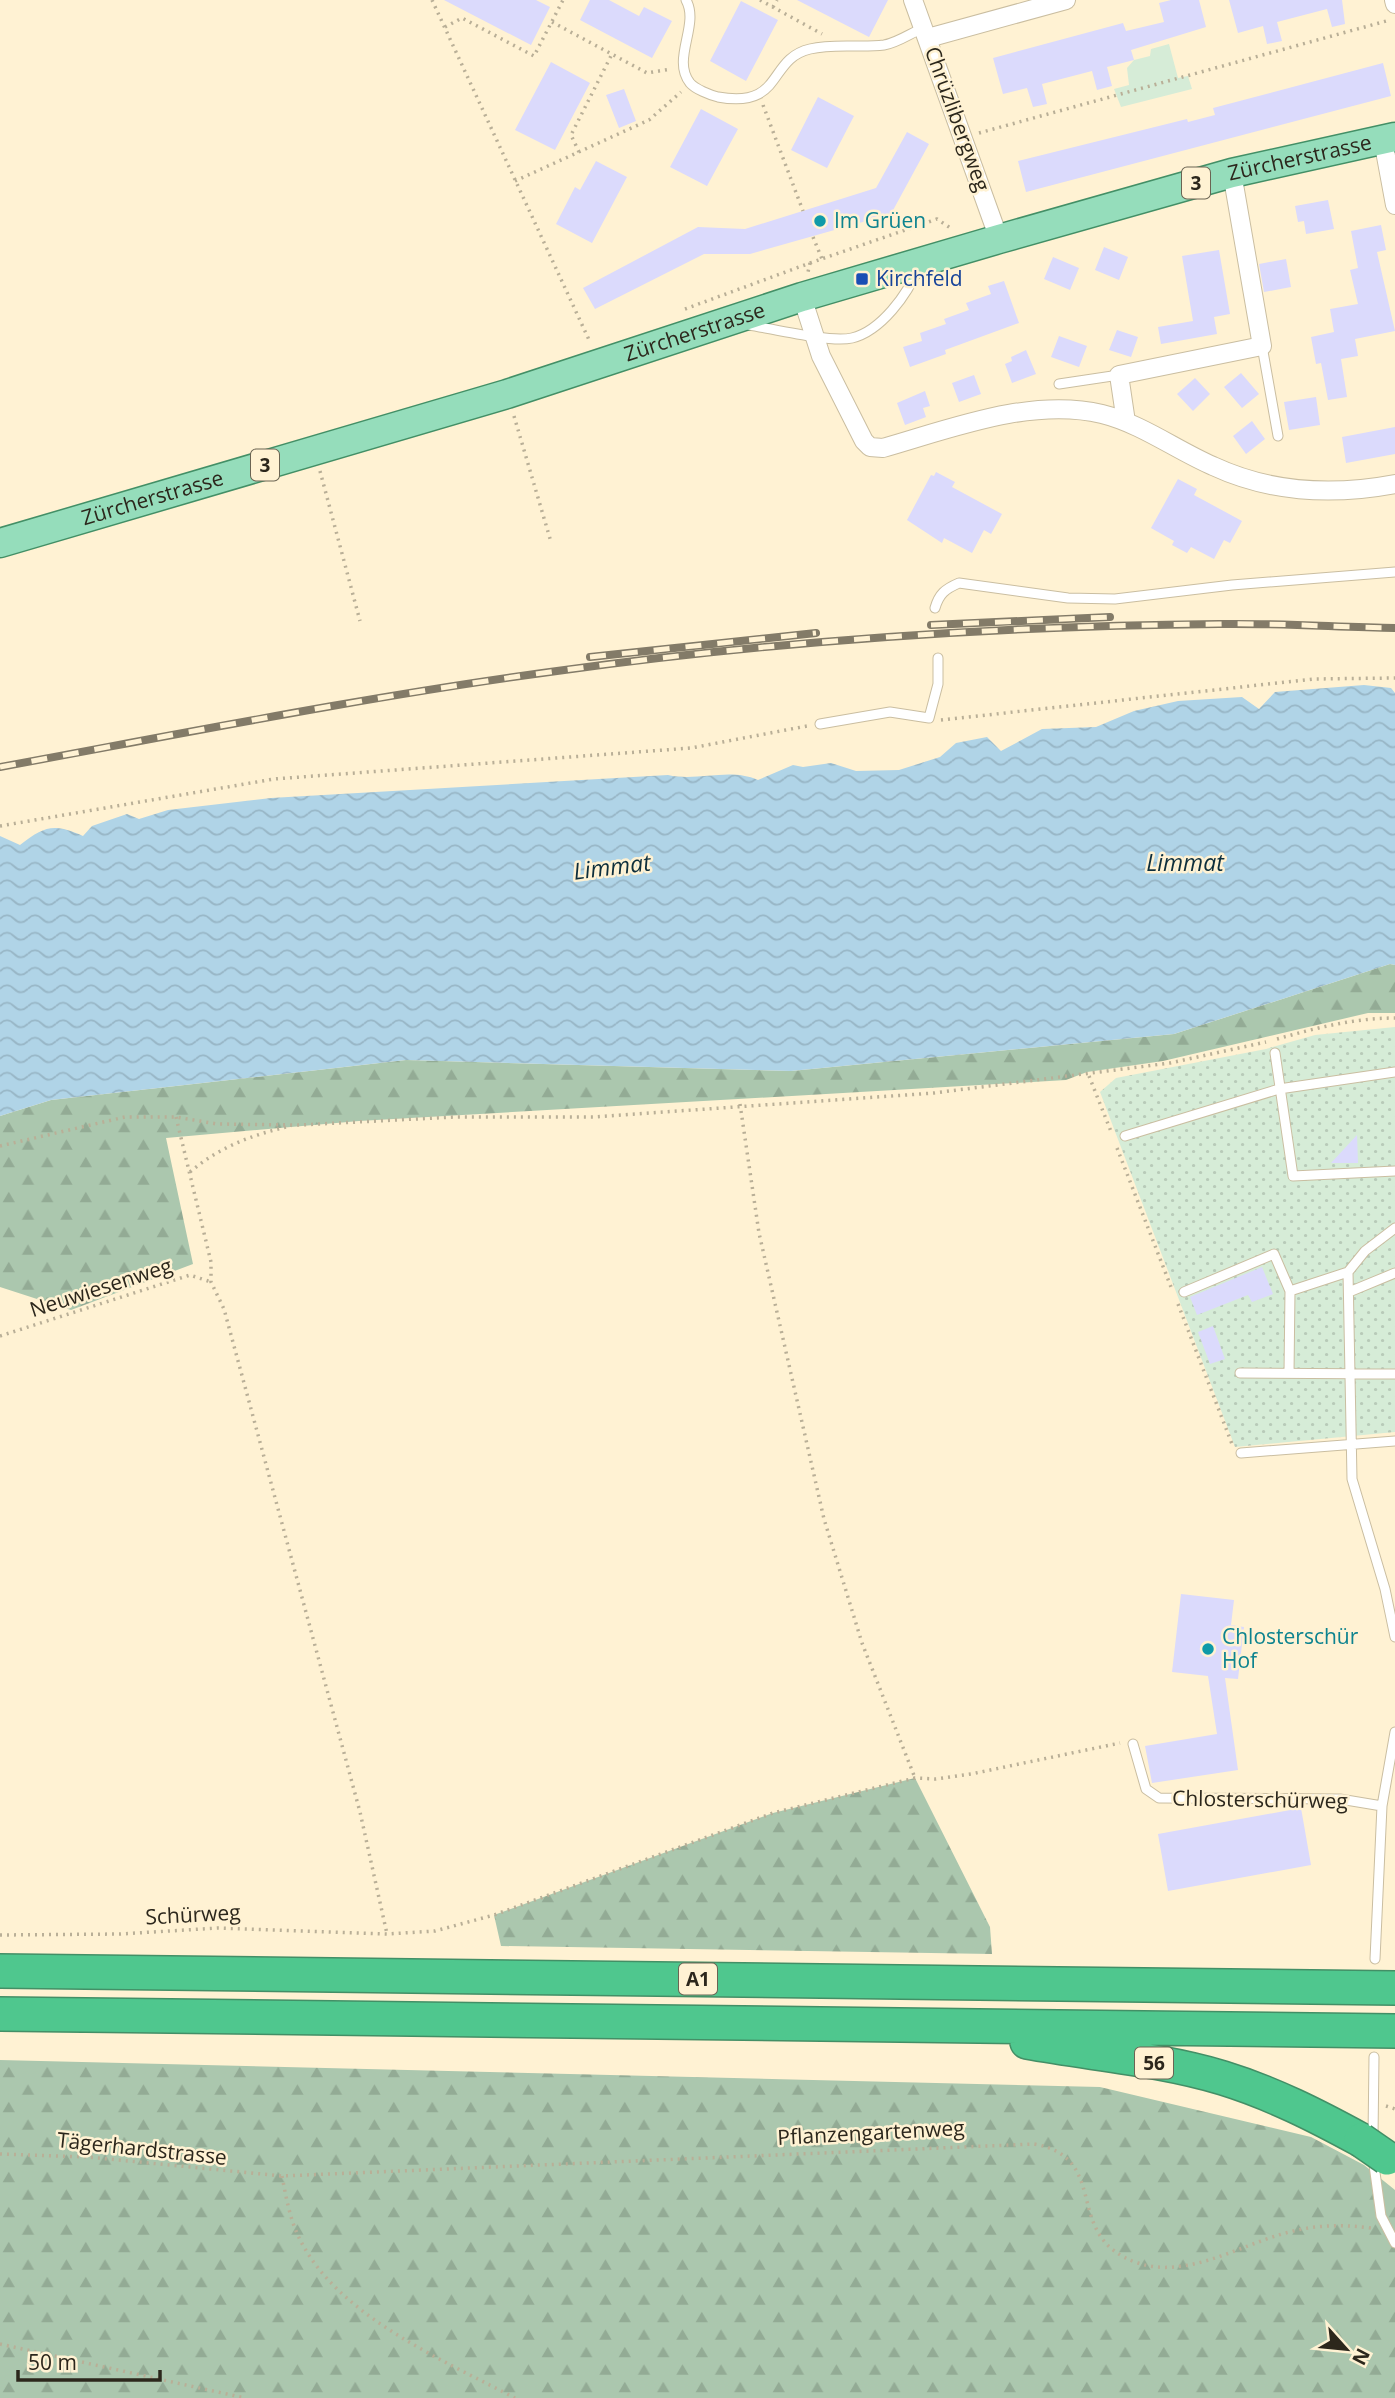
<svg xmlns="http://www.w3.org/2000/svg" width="1395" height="2398" viewBox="0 0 1395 2398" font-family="'Open Sans',sans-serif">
<defs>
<pattern id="forest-firs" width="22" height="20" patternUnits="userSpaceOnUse" patternTransform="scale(1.75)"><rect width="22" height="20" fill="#abc7ae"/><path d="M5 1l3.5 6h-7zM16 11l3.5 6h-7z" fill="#93ab95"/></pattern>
<pattern id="garden-dots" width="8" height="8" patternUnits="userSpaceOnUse" patternTransform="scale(1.75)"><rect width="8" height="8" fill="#d6ecd7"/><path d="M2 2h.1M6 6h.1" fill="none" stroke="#b8cab8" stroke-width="1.8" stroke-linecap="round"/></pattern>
<pattern id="water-waves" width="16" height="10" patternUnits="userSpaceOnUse" patternTransform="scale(1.75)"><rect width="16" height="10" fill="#b0d4e7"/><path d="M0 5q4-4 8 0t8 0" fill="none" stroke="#98b6c6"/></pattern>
</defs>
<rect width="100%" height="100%" fill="#fff2d3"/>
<!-- green -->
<path fill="#d6ecd7" d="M 1169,44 L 1178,78 L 1188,76 L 1192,89 L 1121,107 L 1114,89 L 1129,85 L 1127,68 L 1134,60 L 1150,56 L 1151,49 Z"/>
<!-- forest -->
<path fill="url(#forest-firs)" d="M 1390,964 L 1395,965 L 1395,1013 L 1368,1013 L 1163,1061 L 1087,1072 L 1066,1080 L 359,1121 L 166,1138 L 193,1264 L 71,1310 L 0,1287 L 0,1116 L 51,1100 L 406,1060 L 791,1071 L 1174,1034 Z
M 915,1778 L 990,1927 L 992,1954 L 501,1946 L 494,1915 L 773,1813 Z
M 0,2060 L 1100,2087 L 1311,2137 L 1364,2165 L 1395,2190 L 1395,2398 L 0,2398 Z"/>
<!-- garden -->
<path fill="url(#garden-dots)" d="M 1395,1027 L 1395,1432 L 1235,1447 L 1100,1092 L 1116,1078 L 1266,1049 L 1315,1035 Z"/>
<!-- water -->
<path fill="url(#water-waves)" d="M 1364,685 L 1391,688 L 1395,693 L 1395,965 L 1390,964 L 1174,1034 L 791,1071 L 406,1060 L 51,1100 L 0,1116 L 0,836 L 20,845 C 45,826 53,823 83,836 L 92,826 L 127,814 L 139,819 L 168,810 L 271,798 L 668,775 C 698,782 729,767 758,780 L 793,765 L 803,767 L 831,763 L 856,771 L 899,770 L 940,757 L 956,743 L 987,737 L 1001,751 L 1042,729 L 1096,727 L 1134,711 L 1178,701 L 1242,697 L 1259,709 L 1275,692 Z"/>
<!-- building -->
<path fill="#dbdafc" d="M 444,0 L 536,0 L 550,7 L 531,45 Z
M 590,0 L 609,0 L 639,16 L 644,7 L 672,21 L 652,58 L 580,20 Z
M 797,0 L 888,0 L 869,37 Z
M 1171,0 L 1199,0 L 1206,27 L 1131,50 L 1134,60 L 1107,67 L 1112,86 L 1097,90 L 1092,71 L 1042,84 L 1047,104 L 1033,107 L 1027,88 L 1003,94 L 993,58 L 1123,23 L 1126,31 L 1164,22 L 1159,3 Z
M 1229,0 L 1342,0 L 1345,24 L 1332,27 L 1327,9 L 1277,22 L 1282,41 L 1267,44 L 1263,26 L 1238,33 Z
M 741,1 L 778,20 L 746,81 L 710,61 Z
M 551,62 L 590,83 L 555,150 L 515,130 Z
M 1383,63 L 1391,96 L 1026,192 L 1018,161 L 1187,119 L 1188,122 L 1215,115 L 1213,108 Z
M 624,89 L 636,121 L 619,128 L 606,95 Z
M 818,97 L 854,116 L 827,168 L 791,150 Z
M 701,109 L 738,129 L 707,186 L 670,167 Z
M 907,132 L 929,144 L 891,214 L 750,254 L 704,254 L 595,309 L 583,288 L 698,227 L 745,229 L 876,188 Z
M 596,161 L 627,177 L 592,243 L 556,224 L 575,187 L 580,190 Z
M 1328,200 L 1334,229 L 1306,234 L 1304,221 L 1298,222 L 1295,206 Z
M 1381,225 L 1386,250 L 1377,252 L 1395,331 L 1355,339 L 1358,356 L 1341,359 L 1347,397 L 1328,400 L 1321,363 L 1316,364 L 1311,337 L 1334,332 L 1330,309 L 1358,304 L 1350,270 L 1358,268 L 1351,231 Z
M 1104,247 L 1128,257 L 1119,280 L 1095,270 Z
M 1219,250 L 1230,314 L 1214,317 L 1217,334 L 1161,344 L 1158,327 L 1193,321 L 1182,256 Z
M 1053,257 L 1079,268 L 1070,290 L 1044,279 Z
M 1286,259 L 1291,287 L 1264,292 L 1259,264 Z
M 1004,281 L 1019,323 L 945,350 L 946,354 L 910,367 L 903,347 L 922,341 L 920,333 L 946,324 L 944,319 L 969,310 L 966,303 L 991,294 L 988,286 Z
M 1117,330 L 1138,337 L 1131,357 L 1109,350 Z
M 1059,336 L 1087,346 L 1079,367 L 1051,357 Z
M 1026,350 L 1036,374 L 1012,383 L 1005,364 L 1012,361 L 1011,357 Z
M 1241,373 L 1259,394 L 1242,408 L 1224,387 Z
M 974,375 L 981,394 L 959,402 L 952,383 Z
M 1195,378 L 1210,394 L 1193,411 L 1177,394 Z
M 925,391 L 930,406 L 923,408 L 926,417 L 905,425 L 897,403 Z
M 1316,397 L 1320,425 L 1289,430 L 1284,402 Z
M 1252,421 L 1265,439 L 1246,454 L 1233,436 Z
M 1395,427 L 1395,454 L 1346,463 L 1342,437 Z
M 936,472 L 955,482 L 952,487 L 1002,514 L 991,534 L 984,530 L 972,553 L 944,538 L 942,543 L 907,520 L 931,475 L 934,476 Z
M 1178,479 L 1197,489 L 1194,495 L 1242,521 L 1230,543 L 1224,540 L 1214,559 L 1191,547 L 1187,553 L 1172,545 L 1174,541 L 1151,528 Z
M 1357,1135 L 1358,1163 L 1331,1163 Z
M 1262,1267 L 1273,1294 L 1252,1302 L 1248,1295 L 1197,1315 L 1190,1297 Z
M 1213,1326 L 1225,1359 L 1210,1364 L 1198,1332 Z
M 1181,1594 L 1234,1600 L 1231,1625 L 1244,1627 L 1238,1679 L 1225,1678 L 1238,1770 L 1152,1783 L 1145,1746 L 1217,1734 L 1208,1676 L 1172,1672 Z
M 1301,1808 L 1311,1865 L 1168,1891 L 1158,1834 Z"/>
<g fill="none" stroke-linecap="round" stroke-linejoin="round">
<defs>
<path id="service" d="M 686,0 C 700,25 671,59 690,83 C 695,89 710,95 718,97 C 784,109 767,59 810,49 C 834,43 860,48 884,45 C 897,43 911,33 923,28
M 749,325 C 774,329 830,343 852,338 C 881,331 908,294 918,268
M 1262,346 L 1278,436
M 1059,384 L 1119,375
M 935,608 C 939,594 945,589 959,583 L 1068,598 L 1115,599 L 1232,585 L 1395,572
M 820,724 L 890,712 L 929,718 L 938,684 L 938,658
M 1275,1053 L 1293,1176 L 1395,1171
M 1125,1136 L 1279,1089 L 1395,1072
M 1395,1228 L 1365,1251 L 1348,1272 L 1352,1479 L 1385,1589 L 1395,1637
M 1184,1292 L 1274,1254 L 1290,1291 L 1348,1272
M 1349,1292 L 1395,1273
M 1240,1373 L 1395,1374
M 1289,1373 L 1290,1291
M 1241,1453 L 1395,1441
M 1133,1744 L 1146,1789 L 1159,1798 L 1340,1799 L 1382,1806
M 1375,1959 L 1382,1806 L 1395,1732
M 1373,2137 L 1374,2057
M 1373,2158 L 1381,2216 L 1395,2243"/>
<path id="minor" d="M 913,0 L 999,239
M 1394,0 L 1395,4
M 928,38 L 1066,0
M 1383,140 L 1395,205
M 802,297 L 821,356 L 864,441 L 870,447 L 883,448 C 950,429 1031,397 1102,414 C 1142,424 1176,450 1213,466 C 1271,493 1332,496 1395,484
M 1126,422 L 1119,375 L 1262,346 L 1232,173"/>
<g id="primary">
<path id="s1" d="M 0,543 L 507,394 L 802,297 L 999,239 L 1232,173 L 1395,137"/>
</g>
<path id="motorway" d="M 0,1971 L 1395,1988
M 0,2014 L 1395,2031
M 1027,2042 C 1093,2054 1160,2059 1223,2078 C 1272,2093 1317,2116 1361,2140"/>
</defs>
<!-- service casing -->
<use href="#service" stroke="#cabea1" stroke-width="11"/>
<!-- minor casing -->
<use href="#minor" stroke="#cabea1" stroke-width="20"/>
<!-- primary casing -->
<use href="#primary" stroke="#438f66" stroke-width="31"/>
<!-- motorway casing -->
<use href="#motorway" stroke="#438f66" stroke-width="36"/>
<!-- path -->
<path stroke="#b9af97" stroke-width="3.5" stroke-dasharray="2 5" stroke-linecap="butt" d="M 432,0 L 590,342
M 760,0 L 822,34
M 773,7 L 777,0
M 552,22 L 647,73 L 671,69
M 445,27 L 462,18 L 534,56 L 563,0
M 763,105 L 803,211
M 979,133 L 1390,20
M 579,152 L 571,135 L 612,54
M 515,181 L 649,120 L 681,92
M 813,237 L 822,259
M 810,263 L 937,219 L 952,229
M 685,309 L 810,263 L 808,272
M 514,416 L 551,542
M 320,471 L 360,621
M 941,720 L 1314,679 L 1395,678
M 0,826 L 274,779 L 691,748 L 807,726
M 1277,1039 C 1316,1028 1354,1018 1395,1018
M 1089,1076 L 1112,1134
M 740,1104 L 759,1233 L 824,1519 L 862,1643 L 915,1778
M 176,1117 L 211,1262 L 211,1282 L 224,1309 L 360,1812 L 387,1934
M 0,1146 L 125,1117 L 176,1117 L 217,1124 L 299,1125 L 455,1117 L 593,1117 L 934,1093 L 1170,1063 L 1266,1042
M 1117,1148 L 1171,1287
M 190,1172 C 219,1147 254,1134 291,1126
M 1178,1304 L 1232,1444
M 0,1336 L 190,1275 L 211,1282
M 0,1935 L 120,1934 L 218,1928 L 387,1934 L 435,1931 L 494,1915 L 773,1813 L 915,1778 L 936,1779 L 971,1774 L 1120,1743
M 1386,2106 L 1395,2109
M 0,2154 L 88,2157 L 282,2176 L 1034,2144 C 1113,2158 1060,2237 1138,2263 C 1185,2279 1237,2247 1282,2234 C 1312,2225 1340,2224 1371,2228
M 282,2176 C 285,2192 288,2208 293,2223 C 323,2310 439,2358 515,2398
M 0,2344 L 245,2398"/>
<!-- service -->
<use href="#service" stroke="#fff" stroke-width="9"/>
<!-- minor -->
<use href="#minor" stroke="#fff" stroke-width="18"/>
<!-- primary -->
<use href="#primary" stroke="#95ddbb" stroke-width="28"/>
<!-- motorway -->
<use href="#motorway" stroke="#4fc78e" stroke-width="33"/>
<defs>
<path id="rail" d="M 931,625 L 1110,617
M 590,657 L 816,633
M 0,767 C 185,733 370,696 557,671 C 776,641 998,626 1219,624 C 1277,623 1336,627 1395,628"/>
</defs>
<!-- rail casing -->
<use href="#rail" stroke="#837b68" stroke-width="8"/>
<!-- rail -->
<use href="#rail" stroke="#fff2d3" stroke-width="5" stroke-dasharray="16" stroke-linecap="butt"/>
<defs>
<path id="motorway-bridge" d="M 1361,2140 L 1387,2158"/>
</defs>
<!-- motorway-bridge casing -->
<use href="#motorway-bridge" stroke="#438f66" stroke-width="36" stroke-linecap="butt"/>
<!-- motorway-bridge -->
<use href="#motorway-bridge" stroke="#4fc78e" stroke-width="33"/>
</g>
<!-- markers -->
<g fill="#0f9aa8" stroke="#fff2d3" stroke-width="2.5">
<circle cx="820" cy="221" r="7"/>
<circle cx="1208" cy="1649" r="7"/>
</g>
<rect fill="#1a4fb4" stroke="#fff2d3" stroke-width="2.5" x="855" y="272" width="14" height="14" rx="3.5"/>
<g text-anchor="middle" stroke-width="5" stroke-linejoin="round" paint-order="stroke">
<!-- shield labels -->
<g fill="#fff2d3" stroke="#6b6453" stroke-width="2">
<rect x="1182" y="167.5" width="28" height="31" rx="5"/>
<rect x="251" y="449.5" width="28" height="31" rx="5"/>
<rect x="679" y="1963.5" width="38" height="31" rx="5"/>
<rect x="1135" y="2047.5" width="38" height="31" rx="5"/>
</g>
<g font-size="19" font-weight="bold" fill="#2c271c">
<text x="1196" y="190">3</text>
<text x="265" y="472">3</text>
<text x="698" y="1986">A1</text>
<text x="1154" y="2070">56</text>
</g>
<!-- street labels -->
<g font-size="21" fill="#2c271c" stroke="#fff2d3">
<text transform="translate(957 119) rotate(70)" y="7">Chrüzlibergweg</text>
<text dy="7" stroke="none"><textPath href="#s1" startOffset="1356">Zürcherstrasse</textPath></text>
<text dy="7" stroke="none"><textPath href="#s1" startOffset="726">Zürcherstrasse</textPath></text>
<text dy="7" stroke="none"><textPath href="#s1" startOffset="159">Zürcherstrasse</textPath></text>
<text transform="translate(101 1288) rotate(-18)" y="7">Neuwiesenweg</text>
<text transform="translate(1260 1800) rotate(1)" y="7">Chlosterschürweg</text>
<text transform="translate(193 1915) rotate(-3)" y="7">Schürweg</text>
<text transform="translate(871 2133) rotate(-3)" y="7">Pflanzengartenweg</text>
<text transform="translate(142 2149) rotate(6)" y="7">Tägerhardstrasse</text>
</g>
<!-- culture labels -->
<g font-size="21" fill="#0d838f" stroke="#fff2d3" text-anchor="start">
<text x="834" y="228">Im Grüen</text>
<text x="1222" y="1644">Chlosterschür<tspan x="1222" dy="24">Hof</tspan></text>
</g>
<!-- transit labels -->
<g font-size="21" fill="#164399" stroke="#fff2d3" text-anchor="start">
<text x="876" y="286">Kirchfeld</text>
</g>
<!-- water labels -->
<g font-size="23" font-style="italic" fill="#0d2e3c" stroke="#fff2d3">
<text x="1185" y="871">Limmat</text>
<text transform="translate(612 867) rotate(-7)" y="8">Limmat</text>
</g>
</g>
<!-- north arrow -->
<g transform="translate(1346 2349) rotate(117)" stroke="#fff2d3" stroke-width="5" paint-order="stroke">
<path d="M0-5L12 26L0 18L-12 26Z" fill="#2c271c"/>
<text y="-10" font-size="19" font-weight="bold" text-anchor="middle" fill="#2c271c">N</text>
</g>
<!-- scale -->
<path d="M18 2370v10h142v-10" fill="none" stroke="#2c271c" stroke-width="3.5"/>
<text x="28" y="2370" font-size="21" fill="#2c271c" stroke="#fff2d3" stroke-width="5" paint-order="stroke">50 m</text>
</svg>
